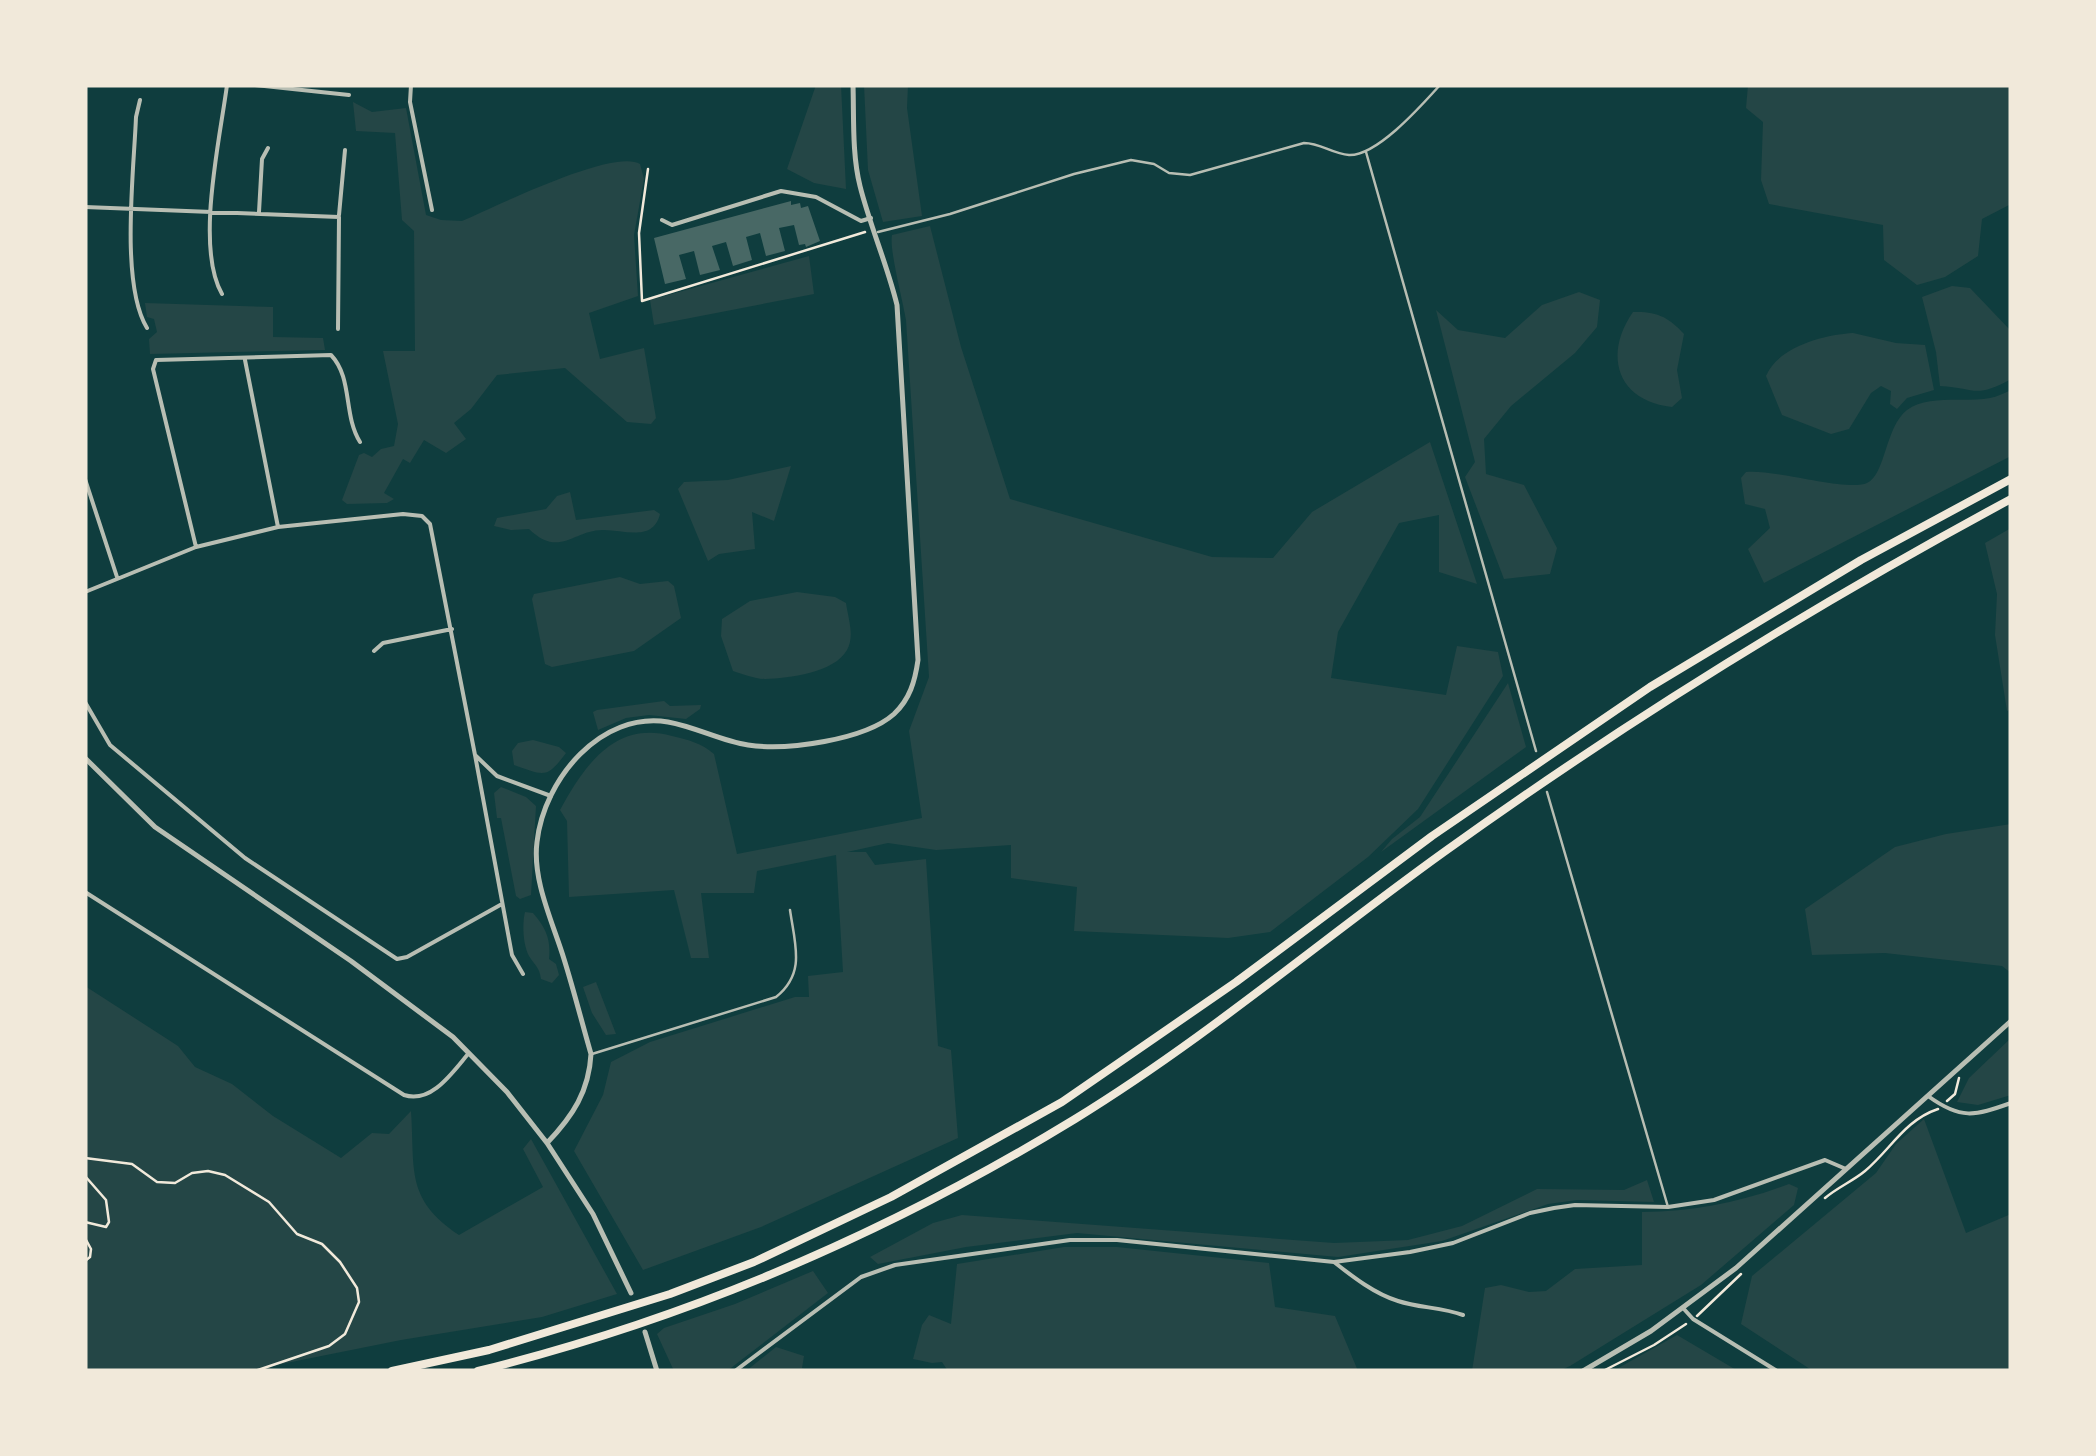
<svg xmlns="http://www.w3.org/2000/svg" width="2096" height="1456" viewBox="0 0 2096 1456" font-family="'Fira Sans Condensed',sans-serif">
<rect width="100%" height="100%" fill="#0f3d3e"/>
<!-- green -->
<path fill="#244646" d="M 816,85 L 841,85 L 846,189 L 814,183 L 787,169 Z
M 864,85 L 908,85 L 907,108 L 922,216 L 883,222 L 868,170 Z
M 1748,85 L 2011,85 L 2011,204 L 1982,219 L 1978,256 L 1945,277 L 1917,285 L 1884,260 L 1883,225 L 1769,204 L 1761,180 L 1763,122 L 1746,108 Z
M 353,102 L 372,112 L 406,108 L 426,215 L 441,220 L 462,221 C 495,207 613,148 640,164 L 644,179 L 634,235 L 638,296 L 589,313 L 600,359 L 644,348 L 656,418 L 651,424 L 627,422 L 565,368 L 497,375 L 471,409 L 454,423 L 466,439 L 446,453 L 424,440 L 410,463 L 403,459 L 384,493 L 394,499 L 387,503 L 347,504 L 342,500 L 359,455 L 364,453 L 372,457 L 381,449 L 394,446 L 398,424 L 383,351 L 415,351 L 414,231 L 402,220 L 395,133 L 356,131 Z
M 930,226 L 961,347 L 1010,499 L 1212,557 L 1273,558 L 1312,512 L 1430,442 L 1477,584 L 1439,572 L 1439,515 L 1399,523 L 1338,632 L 1331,678 L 1446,695 L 1457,646 L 1498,652 L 1503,676 L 1418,809 L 1368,857 L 1270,932 L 1228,938 L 1074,931 L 1077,887 L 1011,878 L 1011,845 L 936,850 L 888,843 L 847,852 L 866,852 L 875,865 L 926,859 L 938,1046 L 951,1050 L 958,1138 L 761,1227 L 643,1270 L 574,1151 L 603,1095 L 611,1062 L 650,1042 L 795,997 L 809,997 L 808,976 L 843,972 L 836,855 L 757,871 L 754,893 L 701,893 L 709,958 L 691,958 L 674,890 L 569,897 L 567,821 L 560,810 C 584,766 615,720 672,736 C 689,740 701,743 714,754 L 737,854 L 922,818 L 909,731 L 929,677 L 906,320 C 903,301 889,249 892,235 Z
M 809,256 L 814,294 L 654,325 L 650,300 Z
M 1952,286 L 1970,288 L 2011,331 L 2011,379 C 1975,399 1976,388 1940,386 L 1936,352 L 1922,297 Z
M 1579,292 L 1600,300 L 1597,327 L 1575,353 L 1511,406 L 1484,439 L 1486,474 L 1524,485 L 1557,548 L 1550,574 L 1504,579 L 1465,477 L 1475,462 L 1436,310 L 1458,330 L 1505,338 L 1542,305 Z
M 145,303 L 273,307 L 273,337 L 323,338 L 325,350 L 150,354 L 149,339 L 157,332 L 154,319 L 147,317 Z
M 1633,312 C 1656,311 1669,317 1684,334 L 1677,370 L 1682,398 L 1672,407 C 1617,401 1603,355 1633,312 Z
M 1853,333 L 1896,343 L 1925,345 L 1934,390 L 1907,398 L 1897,409 L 1890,404 L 1891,391 L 1881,386 L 1871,393 L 1849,429 L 1831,434 L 1782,415 L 1766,376 C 1778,347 1823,335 1853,333 Z
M 2011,390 L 2011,456 L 1764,583 L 1748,549 L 1770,528 L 1765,509 L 1745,504 L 1741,478 L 1746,472 C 1775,469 1848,492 1867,483 C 1886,474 1885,427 1907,410 C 1928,394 1965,403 1990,398 C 1997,397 2004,393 2011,390 Z
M 791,466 L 774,521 L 752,512 L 755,549 L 719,554 L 708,561 L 678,489 L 684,482 L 728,480 Z
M 570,492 L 576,520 L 654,510 L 660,514 C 653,542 625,530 604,530 C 574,529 560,559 529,529 L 511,530 L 494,526 L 497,518 L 546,509 L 557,496 Z
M 2011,528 L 2011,709 L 2007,711 L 1995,635 L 1997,594 L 1985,543 Z
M 620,577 L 640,584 L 668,581 L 674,586 L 681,618 L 634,651 L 552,667 L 545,664 L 532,599 L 534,594 Z
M 797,592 L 835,597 L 846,603 C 848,618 855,636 847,650 C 834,673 789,678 765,679 C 755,679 743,674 733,671 L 721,636 L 722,619 L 750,601 Z
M 1508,683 L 1526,747 L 1381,852 L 1392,839 L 1420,817 Z
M 664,701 L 670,706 L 701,705 L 700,709 L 686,719 L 649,715 L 626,718 L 598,730 L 593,712 L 597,710 Z
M 533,740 L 559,747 L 566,753 C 546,780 544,775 514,765 L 512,751 L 518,743 Z
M 501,787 L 526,797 L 536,806 L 531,895 L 520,899 L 516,896 L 501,818 L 497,818 L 494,793 Z
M 2011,824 L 2011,973 L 2002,966 L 1885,953 L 1812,955 L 1805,909 L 1895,847 L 1946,834 Z
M 525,912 L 533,913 C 546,928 551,939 549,959 L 556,964 L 559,975 L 552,983 L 541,979 C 539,966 535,966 529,956 C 523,945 522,924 525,912 Z
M 596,982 L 616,1034 L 606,1035 L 592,1013 L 583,987 Z
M 85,986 L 178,1046 L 195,1067 L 232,1084 L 273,1116 L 341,1158 L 372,1133 L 389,1134 L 411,1111 C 415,1170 405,1199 459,1235 L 543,1187 L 523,1149 L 531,1139 L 617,1294 L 542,1317 L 401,1340 L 246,1371 L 85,1371 Z
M 2011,1038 L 2011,1095 L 1978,1105 L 1957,1102 L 1969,1078 Z
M 1924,1119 L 1966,1233 L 2011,1214 L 2011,1371 L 1813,1371 L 1741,1324 L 1752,1276 L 1876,1173 L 1896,1144 Z
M 1647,1180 L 1654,1202 L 1577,1200 L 1548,1204 L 1442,1241 L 1338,1257 L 1077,1233 L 966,1247 L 878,1264 L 870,1257 L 933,1223 L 962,1215 L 1334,1243 L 1408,1240 L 1462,1226 L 1537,1189 L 1624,1190 Z
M 1789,1184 L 1798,1188 L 1794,1205 L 1701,1285 L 1570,1366 L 1559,1371 L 1472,1371 L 1485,1288 L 1501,1285 L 1529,1292 L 1546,1291 L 1575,1269 L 1642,1265 L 1642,1212 C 1694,1212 1741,1202 1789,1184 Z
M 1064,1247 L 1117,1247 L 1269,1263 L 1275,1307 L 1335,1316 L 1358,1371 L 948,1371 L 942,1362 L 932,1363 L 913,1359 L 922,1325 L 929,1315 L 951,1324 L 957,1264 Z
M 813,1271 L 828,1293 L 727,1371 L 674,1371 L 657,1334 L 664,1328 L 735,1304 Z
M 1677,1335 L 1738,1371 L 1613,1371 Z
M 776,1347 L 804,1356 L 802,1368 L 810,1371 L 746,1371 Z"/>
<!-- building -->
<path fill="#486865" d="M 791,201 L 791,205 L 800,203 L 801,208 L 808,206 L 820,241 L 806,247 L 805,244 L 799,245 L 794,225 L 779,228 L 785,251 L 766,256 L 760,233 L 746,237 L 752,260 L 733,266 L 726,242 L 712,246 L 720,270 L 700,275 L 694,251 L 679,255 L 686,279 L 665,284 L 654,238 Z"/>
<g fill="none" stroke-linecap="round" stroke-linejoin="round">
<!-- path -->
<path stroke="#f1e9da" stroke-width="2.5" d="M 648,169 L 639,233 L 642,301 L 865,232
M 1947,1101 L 1955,1094 L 1959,1078
M 85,1158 L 132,1164 L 157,1182 L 175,1183 L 192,1173 L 208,1171 L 225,1175 L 269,1202 L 297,1234 L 322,1244 L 340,1262 L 357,1288 L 359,1302 L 345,1334 L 329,1346 L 255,1371
M 85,1176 L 106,1200 L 109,1222 L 106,1227 L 85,1222
M 1825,1198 C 1838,1187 1853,1181 1865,1171 C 1891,1149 1905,1120 1938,1109
M 85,1238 L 91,1249 L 90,1257 L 85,1261
M 85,1283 L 85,1292
M 1697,1316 L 1741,1274
M 1603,1371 L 1654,1345 L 1686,1324"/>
<!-- service -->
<path stroke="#b8beb3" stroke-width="2.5" d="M 1366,152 L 1536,751
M 878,232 L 950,214 L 1074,174 L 1131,160 L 1154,164 L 1169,173 L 1190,175 L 1304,143 C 1321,143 1332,154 1349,155 C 1377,156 1421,106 1440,85
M 1547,792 L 1668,1207
M 592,1054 L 776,997 C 806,973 795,945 790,910"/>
<!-- minor -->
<path stroke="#b8beb3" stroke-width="4" d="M 255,85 L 349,95
M 411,85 L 410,102 L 432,210
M 140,100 L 136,117 C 134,170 120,284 147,328
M 85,207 L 339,217 L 338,329
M 259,212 L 262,159 L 268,148
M 339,215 L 345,150
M 662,220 L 672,225 L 781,191 L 816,197 L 861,221 L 871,218
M 222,294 C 195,247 220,139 227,85
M 245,360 L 278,527
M 85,479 L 117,577
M 196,547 L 153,369 L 156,360 L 331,355 C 353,378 343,415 360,442
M 85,592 L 196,547 L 278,527 L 403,514 L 422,516 L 430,524 L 475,755 L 497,776 L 551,796
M 374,651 L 383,643 L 452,629
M 85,702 L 110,745 L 245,858 L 397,959 L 407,957 L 502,904
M 475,755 L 512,955 L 523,974
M 85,892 L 404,1095 C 431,1104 452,1073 468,1054
M 1928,1096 C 1961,1120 1974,1116 2011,1103
M 1334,1262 C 1353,1277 1375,1294 1398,1301 C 1419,1308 1441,1307 1463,1315
M 1683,1308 L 1693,1319 L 1777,1371
M 735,1371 L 861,1277 L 895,1265 L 1070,1240 L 1117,1240 L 1334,1262 L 1410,1252 L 1453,1243 L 1530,1213 L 1554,1208 L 1575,1205 L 1668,1207 L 1714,1200 L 1825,1160 L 1846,1169"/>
<!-- tertiary -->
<path stroke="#b8beb3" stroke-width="5" d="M 85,758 L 155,827 L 351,961 L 453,1037 L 507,1092 L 547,1143 L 593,1214 L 631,1293
M 547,1143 C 573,1116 589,1091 591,1054 C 582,1023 574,991 564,959 C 553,923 532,880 537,842 C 544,779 601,711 668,722 C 696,727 721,741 748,745 C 786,751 865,740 894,714 C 910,699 915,681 918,660 L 897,305 C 887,264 870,226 860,186 C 852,154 854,118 853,85
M 645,1332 L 657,1371
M 1583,1371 L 1651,1331 L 1736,1268 L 2011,1021"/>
<!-- motorway -->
<path stroke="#f1e9da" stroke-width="8" d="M 392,1371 L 489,1350 L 670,1294 L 754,1262 L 891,1197 L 1062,1102 L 1236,982 L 1432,836 L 1650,687 L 1861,560 L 2011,479
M 478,1371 C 688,1319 890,1232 1075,1119 C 1205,1039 1320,941 1444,852 C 1625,722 1814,605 2011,499"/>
</g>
<!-- border -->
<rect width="2096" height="1456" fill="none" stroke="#f1e9da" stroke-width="175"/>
</svg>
